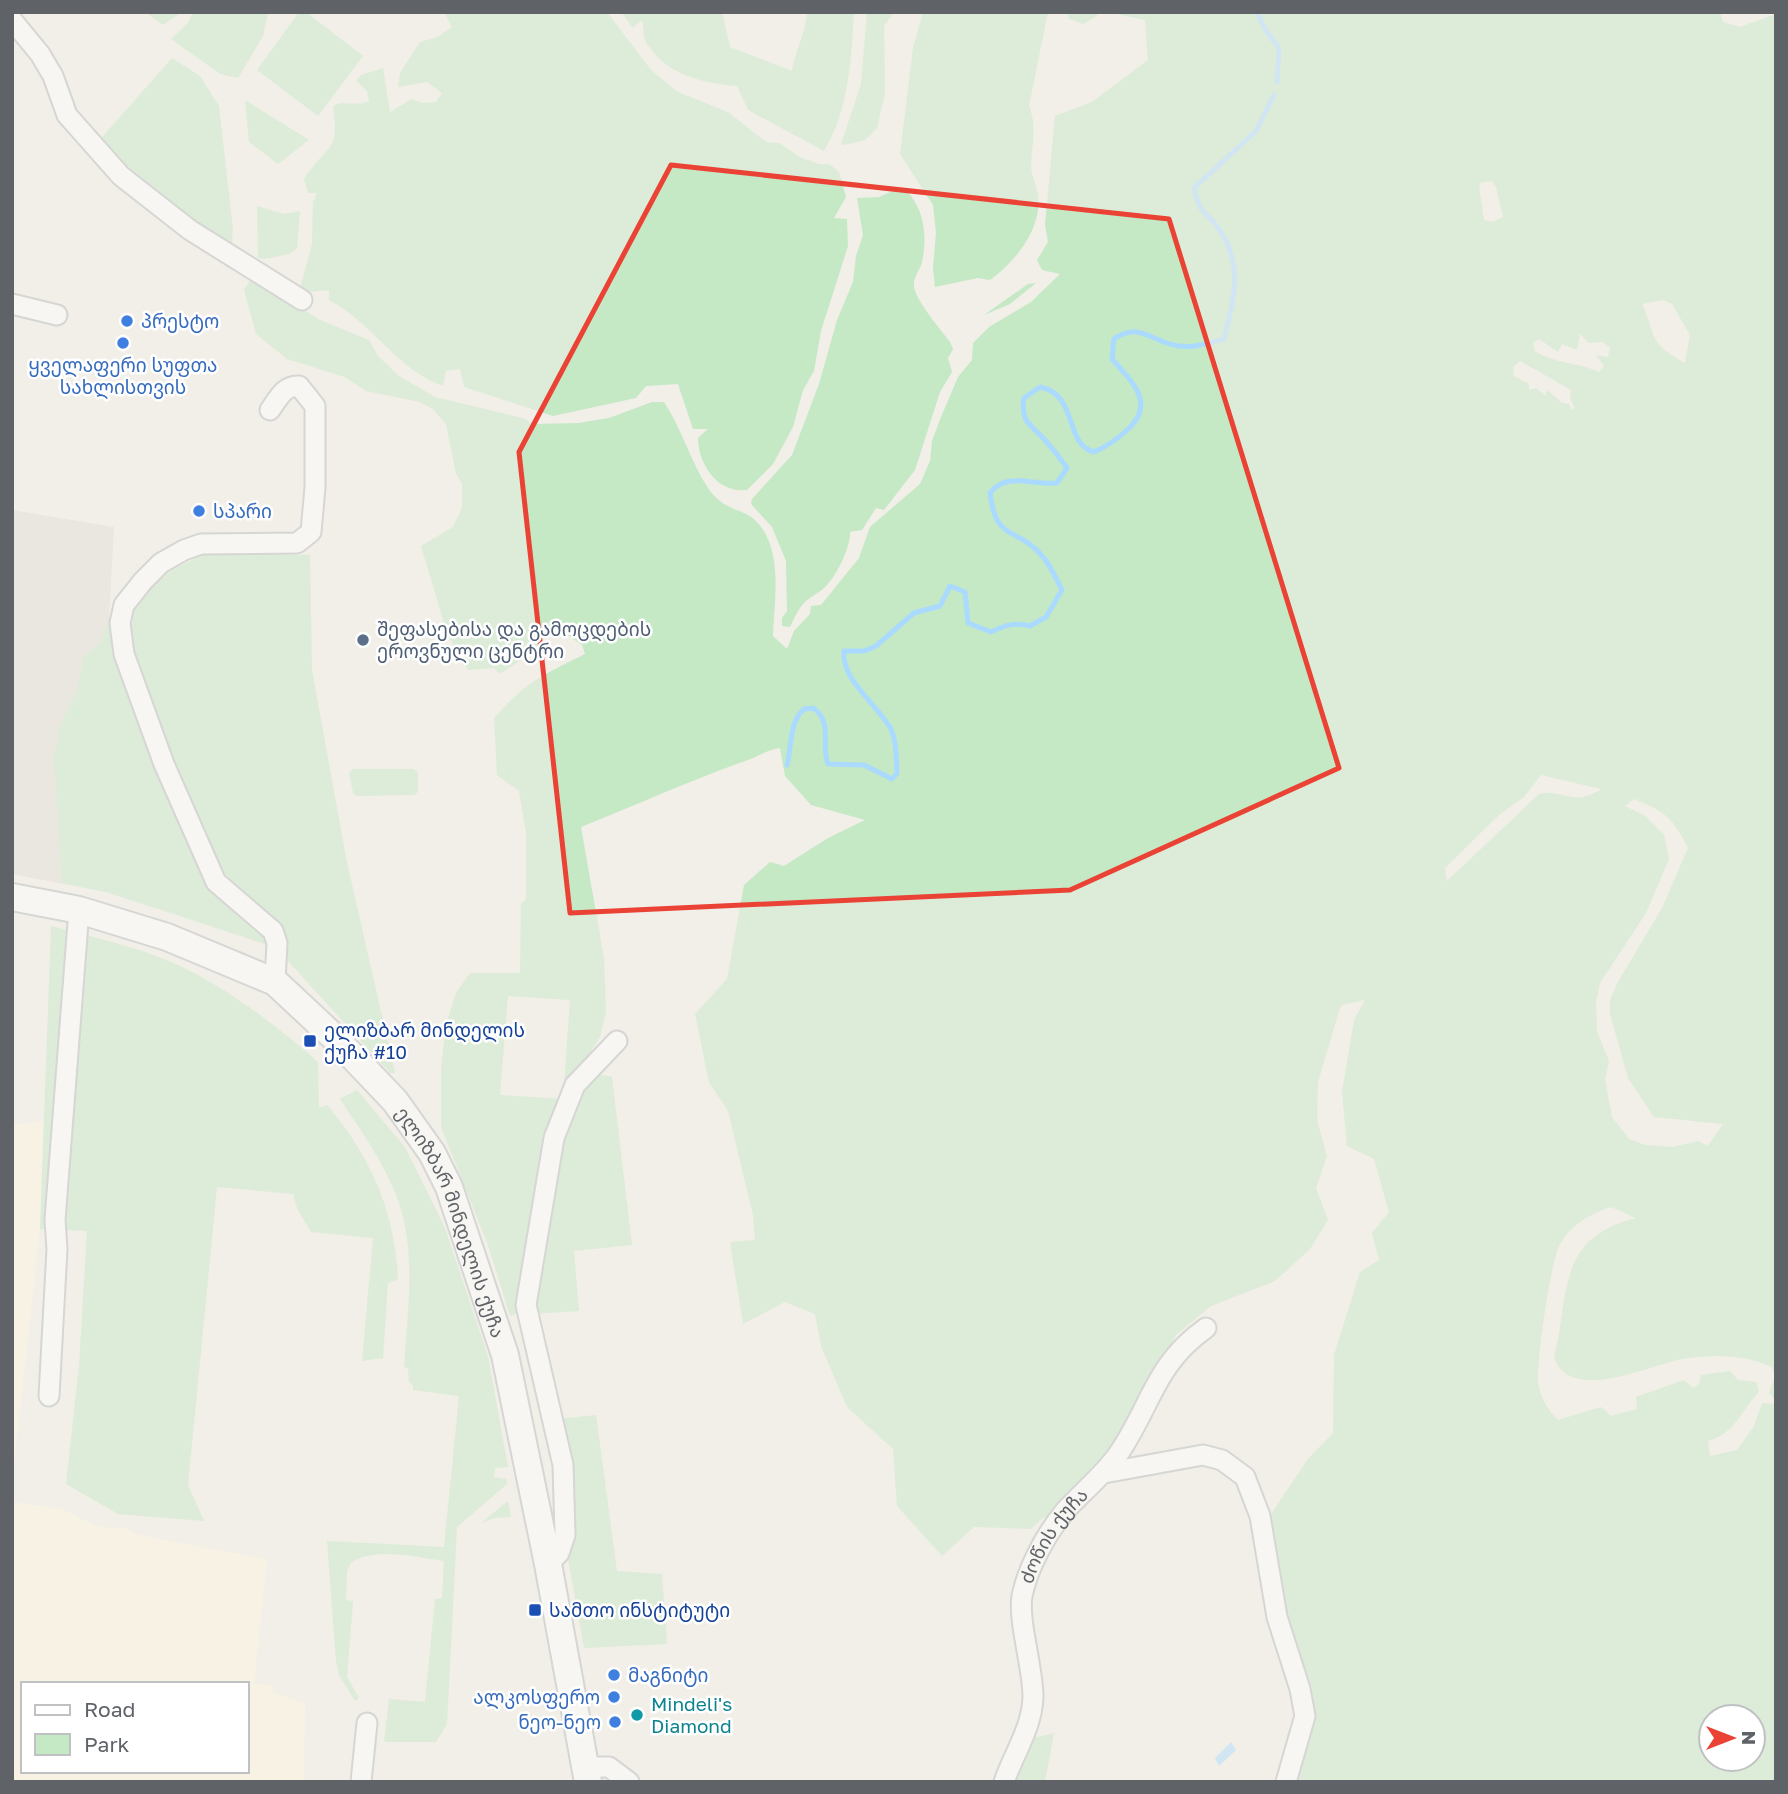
<svg xmlns="http://www.w3.org/2000/svg" width="1788" height="1794" viewBox="0 0 1788 1794" font-family="'Golos Text','Noto Sans Georgian',sans-serif">
<rect width="100%" height="100%" fill="#f1efe8"/>
<!-- commercial -->
<path fill="#fef7e0" fill-rule="evenodd" d="M 43,1121 L 40,1229 L 13,1474 L 12,1125 Z
M 12,1502 L 63,1509 L 92,1524 L 111,1529 L 127,1527 L 130,1532 L 158,1539 L 267,1559 L 254,1684 L 273,1685 L 273,1693 L 305,1703 L 304,1782 L 12,1782 ZM 23,1684 L 247,1684 L 247,1771 L 23,1771 Z"/>
<!-- education -->
<path fill="#e1ded6" d="M 12,510 L 114,527 L 109,620 L 106,892 L 12,874 Z"/>
<!-- green -->
<path fill="#c5e8c5" fill-rule="evenodd" d="M 145,12 L 182,12 L 163,25 Z
M 193,12 L 268,12 L 263,36 L 238,78 L 220,74 L 171,39 L 187,24 Z
M 299,12 L 306,12 L 363,56 L 318,116 L 257,70 Z
M 444,12 L 607,12 L 651,70 L 678,92 L 728,112 L 766,142 L 779,143 L 800,157 L 819,164 L 829,164 L 839,172 L 846,197 L 834,218 L 847,219 L 848,246 L 821,331 L 814,371 L 803,390 L 793,427 L 773,464 L 747,490 C 718,494 698,464 698,438 L 708,429 L 693,429 L 678,384 L 646,386 L 636,398 L 553,416 L 464,387 L 460,369 L 446,371 L 443,386 C 397,370 372,322 329,300 L 329,290 L 309,292 L 300,288 L 312,244 L 313,202 L 317,193 L 308,193 L 304,179 C 327,143 340,155 333,106 C 343,100 356,107 369,101 L 367,91 L 356,81 L 361,75 L 383,68 L 390,112 L 412,99 L 421,103 L 436,102 L 442,93 L 427,82 L 398,87 L 400,73 L 420,42 L 438,37 L 452,27 Z
M 621,12 L 722,12 L 730,47 L 792,71 C 795,50 806,34 807,12 L 854,12 C 851,61 849,109 824,151 L 748,110 L 737,86 C 704,83 668,76 648,45 C 641,36 646,29 641,20 L 633,28 Z
M 867,12 L 894,12 L 884,26 L 885,93 L 877,128 L 865,140 L 845,145 L 841,144 L 861,84 Z
M 923,12 L 1048,12 L 1029,106 C 1037,124 1032,145 1031,164 C 1031,176 1036,184 1038,195 C 1042,229 1016,261 990,280 L 978,278 L 935,287 L 933,268 L 936,233 L 933,205 L 900,154 L 913,48 Z
M 1067,12 L 1097,12 L 1097,16 L 1083,24 L 1069,19 Z
M 1107,12 L 1720,12 L 1723,22 L 1740,27 L 1776,14 L 1776,1401 L 1769,1393 L 1775,1377 L 1772,1367 C 1744,1354 1712,1354 1682,1359 C 1649,1365 1572,1404 1554,1358 C 1570,1293 1556,1238 1636,1218 L 1611,1207 C 1590,1214 1572,1224 1560,1244 C 1551,1258 1534,1373 1539,1388 C 1542,1400 1549,1412 1558,1420 L 1601,1407 L 1611,1416 L 1637,1409 L 1636,1397 L 1684,1380 L 1693,1388 L 1699,1384 L 1701,1375 L 1730,1371 L 1738,1380 L 1756,1382 L 1759,1392 C 1741,1410 1736,1433 1708,1441 L 1710,1456 L 1737,1450 L 1754,1426 L 1762,1403 L 1776,1404 L 1776,1782 L 1298,1782 L 1310,1728 L 1312,1687 L 1286,1617 L 1269,1517 L 1308,1459 L 1333,1433 L 1334,1355 L 1360,1272 L 1379,1260 L 1372,1233 L 1389,1212 L 1374,1159 L 1347,1146 L 1342,1092 L 1354,1020 L 1365,1000 L 1341,1005 L 1318,1082 L 1317,1120 L 1327,1156 L 1316,1188 L 1328,1220 L 1310,1249 L 1275,1281 L 1211,1306 L 1176,1335 L 1137,1414 L 1096,1474 L 1050,1517 L 1043,1518 L 1031,1529 L 974,1527 L 942,1556 L 897,1506 L 893,1449 L 847,1407 L 821,1346 L 815,1314 L 785,1302 L 743,1324 L 730,1242 L 755,1240 L 753,1215 L 728,1111 L 709,1082 L 695,1014 L 727,979 L 744,885 L 770,862 L 784,866 L 828,838 L 865,820 L 811,805 L 785,776 L 780,748 C 766,750 758,757 745,761 C 689,781 636,805 581,827 L 604,958 L 606,1012 L 600,1037 L 569,1085 L 520,1312 L 510,1316 L 488,1245 L 441,1127 L 441,1070 L 446,1024 L 456,993 L 470,973 L 520,973 L 521,904 L 526,899 L 526,833 L 519,791 L 497,775 L 494,718 C 527,681 543,675 585,654 L 582,645 L 554,626 L 533,652 L 500,674 L 494,668 L 468,670 L 447,633 L 421,546 L 453,527 L 462,508 L 462,483 L 456,474 L 446,424 L 433,409 L 420,402 L 366,391 L 345,377 L 287,359 L 256,334 L 244,290 L 252,277 L 320,320 L 369,340 L 378,356 L 399,376 L 435,397 L 523,418 L 533,424 L 578,423 L 609,418 L 652,402 L 664,402 C 682,429 690,461 708,488 C 724,512 744,508 756,521 C 784,550 774,600 773,636 L 787,649 L 794,631 L 810,614 L 811,606 L 821,605 L 859,558 L 870,527 L 920,484 L 930,461 L 932,441 L 941,417 L 958,377 L 972,360 L 973,343 L 989,327 L 1031,302 L 1060,274 L 1042,270 L 1037,260 L 1048,242 L 1045,225 L 1055,116 L 1092,102 L 1148,60 L 1145,20 ZM 1492,181 L 1496,187 L 1503,217 L 1492,222 L 1484,220 L 1479,186 L 1481,182 ZM 1663,300 L 1672,304 L 1690,335 L 1685,363 C 1646,341 1658,338 1642,304 ZM 1580,334 L 1589,343 L 1602,342 L 1610,347 L 1608,357 L 1596,355 L 1604,366 L 1599,372 C 1578,362 1554,364 1535,351 L 1533,343 L 1539,339 L 1558,352 L 1562,344 L 1577,350 ZM 1520,361 L 1571,390 L 1570,399 L 1575,408 L 1572,410 L 1569,404 L 1562,403 L 1547,390 L 1546,396 L 1536,388 L 1529,390 L 1529,384 L 1514,376 L 1513,367 ZM 1541,775 L 1601,789 C 1573,808 1561,788 1539,794 L 1447,881 L 1445,868 L 1498,816 L 1524,797 ZM 1634,799 C 1665,811 1673,818 1688,848 L 1662,908 L 1618,982 L 1610,1000 L 1610,1014 L 1628,1078 L 1654,1117 L 1723,1124 L 1708,1146 L 1698,1141 L 1673,1147 L 1645,1145 L 1629,1139 L 1612,1117 L 1605,1079 L 1609,1061 L 1597,1031 L 1596,1002 L 1600,983 L 1646,913 L 1669,859 L 1664,835 L 1645,816 L 1625,806 ZM 508,996 L 570,1000 L 563,1099 L 500,1095 ZM 1711,1717 L 1753,1717 L 1753,1759 L 1711,1759 Z
M 172,58 L 200,76 L 219,106 L 233,230 L 232,242 L 226,244 L 189,222 L 97,143 Z
M 245,100 L 309,140 L 278,164 L 249,142 Z
M 902,187 C 924,204 928,236 922,262 C 920,270 913,277 914,287 C 916,301 941,330 950,342 L 953,349 L 948,358 L 952,372 L 940,392 L 915,470 L 884,510 L 876,508 L 862,530 L 850,532 C 851,546 837,575 826,586 C 820,593 810,596 804,603 C 798,609 794,619 790,627 L 782,626 L 782,618 L 787,611 L 786,561 L 772,527 L 751,504 L 752,499 L 792,455 L 819,384 L 837,320 L 853,282 L 856,256 L 863,235 L 857,198 L 879,197 Z
M 257,206 L 284,214 L 300,211 L 297,248 L 289,254 L 265,259 L 258,258 Z
M 1036,283 L 1010,304 L 984,315 L 1028,284 Z
M 206,553 L 310,555 L 312,670 L 346,858 L 395,1073 L 390,1073 L 288,961 L 283,934 L 275,919 L 238,888 L 219,866 L 172,760 L 130,637 L 134,611 L 151,587 L 172,570 Z
M 109,620 L 210,888 L 265,934 L 268,945 L 106,892 L 62,883 L 54,757 L 60,726 L 78,689 L 83,657 L 100,644 Z
M 353,769 L 414,769 L 418,773 L 418,792 L 414,795 L 357,796 L 353,793 L 349,773 Z
M 51,926 C 93,937 138,947 178,965 C 227,988 279,1027 318,1062 L 319,1108 L 327,1105 C 371,1157 395,1212 398,1279 L 388,1283 L 383,1358 L 362,1361 L 373,1238 L 311,1232 L 297,1208 L 293,1194 L 217,1187 L 188,1485 L 204,1521 L 118,1514 L 66,1484 L 79,1366 L 87,1231 L 40,1229 Z
M 597,1074 L 612,1077 L 632,1245 L 574,1251 L 579,1311 L 533,1314 L 559,1138 L 579,1087 Z
M 357,1090 L 405,1147 L 445,1228 L 488,1356 L 508,1467 L 495,1468 L 494,1477 L 506,1479 L 507,1484 L 457,1527 L 447,1724 L 436,1742 L 384,1742 L 389,1699 L 425,1702 L 435,1599 L 442,1598 L 444,1561 C 415,1557 378,1547 351,1562 L 347,1572 L 346,1600 L 353,1601 L 347,1677 L 359,1698 L 355,1701 L 339,1675 L 336,1661 L 327,1541 L 444,1547 L 459,1396 L 413,1390 L 413,1385 L 409,1382 L 408,1368 L 404,1367 C 407,1317 415,1266 403,1217 C 393,1175 364,1135 340,1099 Z
M 596,1415 L 617,1571 L 662,1574 L 667,1644 L 584,1648 L 568,1559 L 573,1527 L 559,1419 Z
M 508,1501 L 511,1517 L 494,1518 L 481,1523 Z
M 1054,1733 L 1045,1782 L 1009,1782 L 1033,1738 Z"/>
<!-- water -->
<path fill="#aadaff" d="M 1231,1742 L 1236,1750 L 1219,1766 L 1215,1758 Z"/>
<g fill="none" stroke-linecap="round" stroke-linejoin="round">
<!-- stream -->
<path stroke="#aadaff" stroke-width="5" d="M 1257,12 L 1266,31 L 1279,48 L 1277,82
M 787,765 C 792,746 789,722 804,709 L 813,708 C 834,722 820,745 828,764 L 864,765 L 892,779 L 897,773 C 896,758 897,743 891,729 C 878,705 841,680 844,651 L 864,651 L 876,646 L 914,613 L 940,606 L 950,586 L 965,592 L 968,623 L 991,632 C 1005,625 1015,622 1030,626 L 1046,617 L 1062,590 C 1056,579 1051,566 1043,557 C 1017,525 996,544 990,493 C 1007,471 1033,486 1057,483 L 1067,468 C 1060,458 1053,449 1045,440 C 1031,425 1020,422 1024,398 L 1040,387 C 1079,395 1063,443 1094,452 C 1106,447 1116,440 1126,431 C 1157,404 1133,383 1112,359 L 1114,339 C 1138,323 1148,338 1170,344 C 1188,350 1206,344 1224,339 C 1234,298 1244,266 1219,229 C 1204,208 1201,218 1194,188 L 1256,131 L 1274,95"/>
<defs>
<g id="street">
<path d="M 12,20 L 40,54 L 53,76 L 67,115 L 121,176 L 190,230 L 302,300"/>
<path d="M 12,304 L 57,315"/>
<path d="M 270,410 C 278,399 284,385 299,386 L 315,406 L 315,487 L 311,532 L 297,543 L 201,544 L 184,550 L 161,563 L 143,581 L 124,605 L 120,623 L 124,654 L 164,764 L 216,882 L 273,931 L 277,943 L 275,982"/>
<path d="M 49,1396 L 57,1249 L 55,1220 L 79,910"/>
<path d="M 1104,1473 L 1203,1455 L 1222,1460 L 1245,1477 L 1260,1516 L 1277,1617 L 1300,1689 L 1305,1716 L 1286,1782"/>
<path d="M 548,1564 L 559,1553 L 565,1535 L 563,1465 L 526,1305 L 554,1138 L 575,1085 L 617,1041"/>
<path d="M 585,1767 L 609,1767 L 629,1782"/>
<path d="M 361,1782 L 367,1723"/>
<path id="s1" d="M 1004,1782 C 1014,1753 1032,1728 1033,1697 C 1033,1667 1018,1622 1022,1596 C 1028,1567 1046,1534 1065,1511 C 1083,1491 1103,1476 1119,1453 C 1152,1404 1155,1364 1206,1328"/>
</g>
<g id="secondary">
<path id="s2" d="M 12,897 L 79,910 L 167,937 L 275,982 L 336,1039 L 395,1101 L 432,1153 L 449,1187 L 505,1355 L 548,1564 L 588,1782"/>
</g>
</defs>
<!-- street casing -->
<use href="#street" stroke="#b5b8bc" stroke-width="23"/>
<!-- secondary casing -->
<use href="#secondary" stroke="#b6babf" stroke-width="30"/>
<!-- street -->
<use href="#street" stroke="#fff" stroke-width="19"/>
<!-- secondary -->
<use href="#secondary" stroke="#fff" stroke-width="26"/>
</g>
<!-- marked area -->
<path d="M0 0H1788V1794H0ZM 671,165 L 1169,219 L 1339,768 L 1070,890 L 570,913 L 519,452 Z" fill="#f1efe8" fill-opacity=".55" fill-rule="evenodd"/>
<path fill="none" stroke="#ea4335" stroke-width="5" stroke-linejoin="round" d="M 671,165 L 1169,219 L 1339,768 L 1070,890 L 570,913 L 519,452 Z"/>
<!-- markers -->
<g fill="#3f7fe0" stroke="#fff" stroke-width="2.5">
<circle cx="127" cy="321" r="7"/>
<circle cx="123" cy="343" r="7"/>
<circle cx="199" cy="511" r="7"/>
<circle cx="614" cy="1675" r="7"/>
<circle cx="614" cy="1697" r="7"/>
<circle cx="615" cy="1722" r="7"/>
</g>
<circle fill="#5c6f8a" stroke="#fff" stroke-width="2.5" cx="363" cy="640" r="7"/>
<g fill="#1a4fb4" stroke="#fff" stroke-width="2.5">
<rect x="303" y="1034" width="14" height="14" rx="3.5"/>
<rect x="528" y="1603" width="14" height="14" rx="3.5"/>
</g>
<circle fill="#0f9aa8" stroke="#fff" stroke-width="2.5" cx="637" cy="1715" r="7"/>
<g text-anchor="middle" stroke-width="5" stroke-linejoin="round" paint-order="stroke">
<!-- shop labels -->
<g font-size="19" fill="#366cbe" stroke="#fff" text-anchor="start">
<text x="141" y="328">პრესტო</text>
<text x="123" y="372" text-anchor="middle">ყველაფერი სუფთა<tspan x="123" dy="22">სახლისთვის</tspan></text>
<text x="213" y="518">სპარი</text>
<text x="628" y="1682">მაგნიტი</text>
<text x="600" y="1704" text-anchor="end">ალკოსფერო</text>
<text x="601" y="1729" text-anchor="end">ნეო-ნეო</text>
</g>
<!-- service labels -->
<g font-size="19" fill="#4e5e75" stroke="#fff" text-anchor="start">
<text x="377" y="636">შეფასებისა და გამოცდების<tspan x="377" dy="22">ეროვნული ცენტრი</tspan></text>
</g>
<!-- transit labels -->
<g font-size="19" fill="#164399" stroke="#fff" text-anchor="start">
<text x="324" y="1037">ელიზბარ მინდელის<tspan x="324" dy="22">ქუჩა #10</tspan></text>
<text x="549" y="1617">სამთო ინსტიტუტი</text>
</g>
<!-- street labels -->
<g font-size="19" fill="#5f6368" stroke="#fff">
<text dy="7" stroke="none"><textPath href="#s2" startOffset="581">ელიზბარ მინდელის ქუჩა</textPath></text>
<text dy="7" stroke="none"><textPath href="#s1" startOffset="261">ძოწის ქუჩა</textPath></text>
</g>
<!-- culture labels -->
<g font-size="19" fill="#0d838f" stroke="#fff" text-anchor="start">
<text x="651" y="1711">Mindeli's<tspan x="651" dy="22">Diamond</tspan></text>
</g>
</g>
<!-- border -->
<rect width="1788" height="1794" fill="none" stroke="#5f6368" stroke-width="28"/>
<!-- legend -->
<rect x="21" y="1682" width="228" height="91" fill="#ffffff" stroke="#bfc1c3" stroke-width="2"/>
<rect x="35" y="1705" width="35" height="10" fill="#ffffff" stroke="#bfc1c3" stroke-width="2"/>
<text x="84" y="1717" font-size="21" fill="#5f6368">Road</text>
<rect x="35" y="1734" width="35" height="21" fill="#c5e8c5" stroke="#bfc1c3" stroke-width="2"/>
<text x="84" y="1752" font-size="21" fill="#5f6368">Park</text>
<!-- north arrow -->
<g transform="translate(1732 1738) rotate(90)"><circle r="33" fill="#ffffff" stroke="#bfc1c3" stroke-width="2"/>
<path d="M0-5L12 26L0 18L-12 26Z" fill="#ea4335"/>
<text y="-10" font-size="19" font-weight="bold" text-anchor="middle" fill="#5f6368">N</text>
</g>
</svg>
